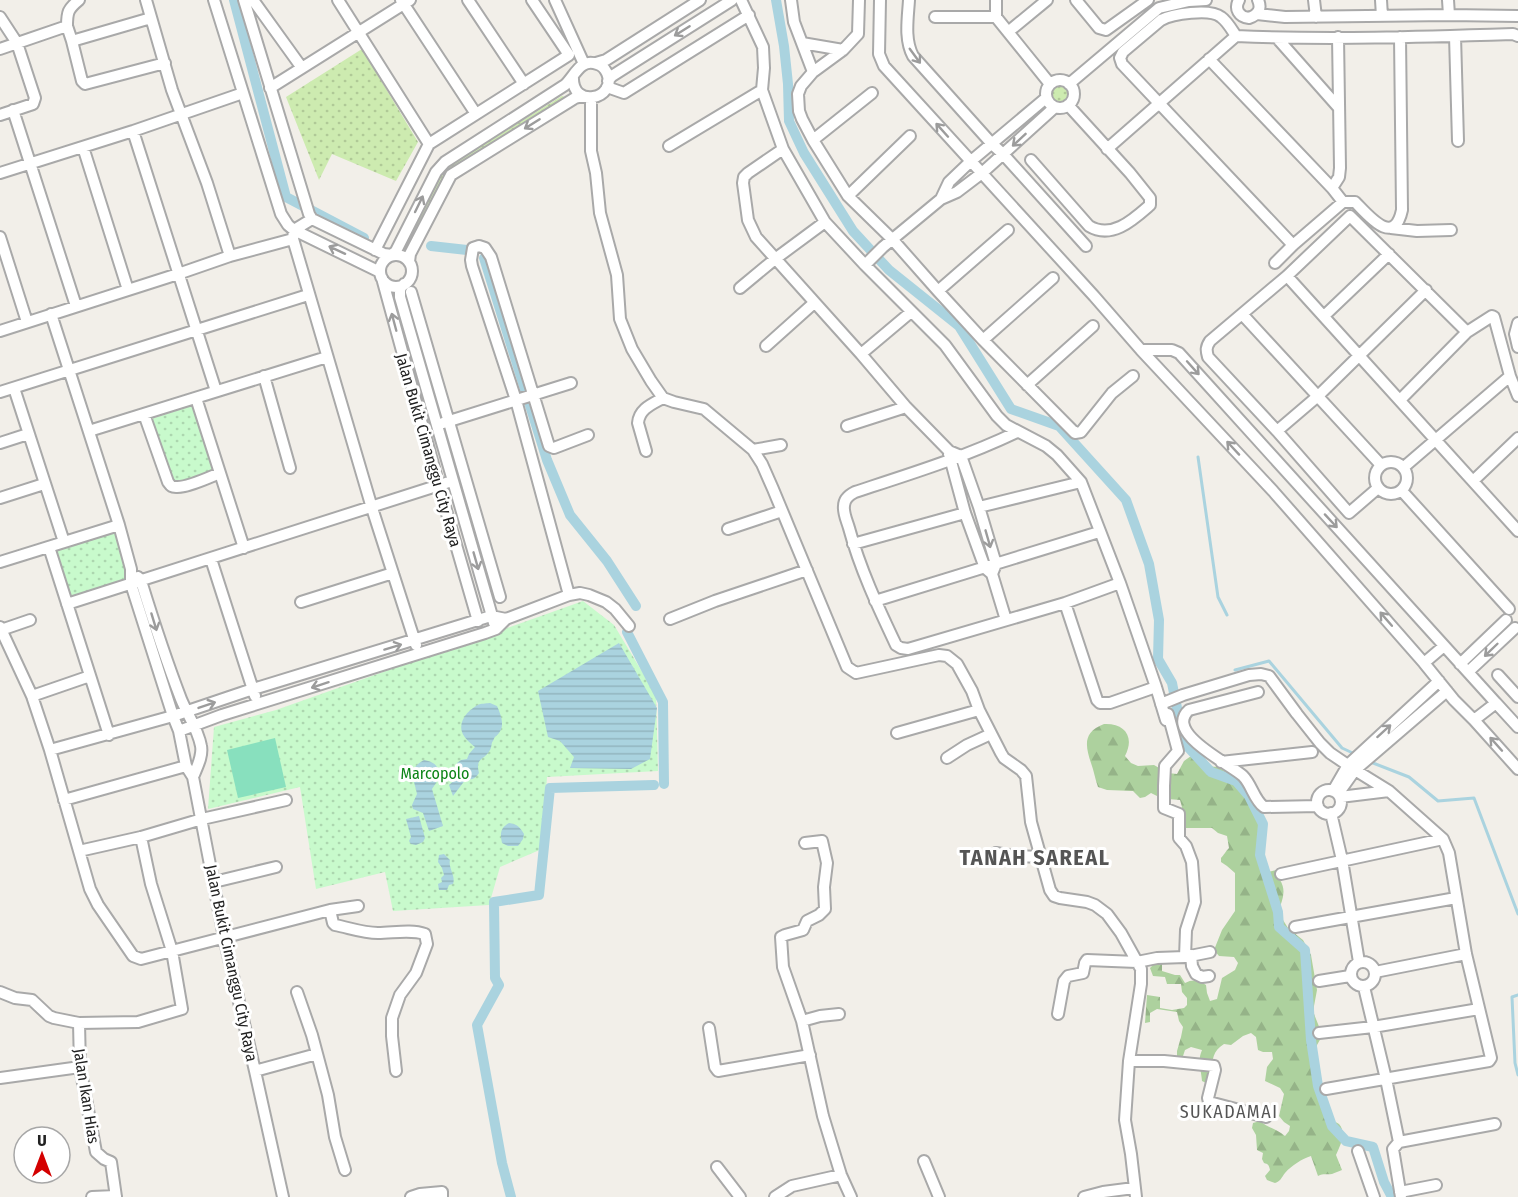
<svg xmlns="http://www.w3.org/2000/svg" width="1518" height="1197" viewBox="0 0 1518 1197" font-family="'Fira Sans Condensed',sans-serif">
<defs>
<pattern id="grass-dots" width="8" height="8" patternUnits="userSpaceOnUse" patternTransform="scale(1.5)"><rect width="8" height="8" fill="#cdebb0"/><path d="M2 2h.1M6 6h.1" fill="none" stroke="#b0c997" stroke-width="1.8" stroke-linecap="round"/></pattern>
<pattern id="forest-firs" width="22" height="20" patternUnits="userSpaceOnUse" patternTransform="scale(1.5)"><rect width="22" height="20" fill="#add19e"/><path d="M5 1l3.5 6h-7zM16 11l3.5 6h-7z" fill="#95b388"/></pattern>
<pattern id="park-dots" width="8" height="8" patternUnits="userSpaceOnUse" patternTransform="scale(1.5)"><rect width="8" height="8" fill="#c8facc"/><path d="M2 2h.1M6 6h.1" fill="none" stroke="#acd6af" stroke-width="1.8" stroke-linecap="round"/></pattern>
<pattern id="water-rules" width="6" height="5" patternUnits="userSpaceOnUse" patternTransform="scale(1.5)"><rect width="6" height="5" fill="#aad3df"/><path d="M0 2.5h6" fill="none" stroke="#92b5bf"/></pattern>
</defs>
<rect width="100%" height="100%" fill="#f2efe9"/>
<!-- grass -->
<path fill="url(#grass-dots)" d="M 362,49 L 418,142 L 396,181 L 332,154 L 319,180 L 286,97 Z
M1051 93a9 9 0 1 1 18 0a9 9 0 1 1-18 0Z
M 562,96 L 565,97 L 562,100 L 447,172 L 444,175 L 406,253 L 403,253 L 402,251 L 440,175 L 444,169 Z"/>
<!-- forest -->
<path fill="url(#forest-firs)" d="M 1104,724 C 1125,723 1135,737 1125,756 L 1131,763 L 1138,766 L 1154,765 L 1168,773 L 1177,774 L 1184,761 L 1191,756 L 1198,760 L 1203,766 L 1218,767 L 1231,775 L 1249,794 L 1259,808 L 1262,816 L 1265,832 L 1258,847 L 1261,867 L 1268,872 L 1285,868 L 1280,880 C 1287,891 1282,901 1278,912 L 1288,928 L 1303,940 L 1311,955 L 1317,990 L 1314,1006 L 1314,1014 L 1320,1029 L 1321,1038 L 1317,1045 L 1316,1078 L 1318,1086 L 1325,1093 L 1326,1101 L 1324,1117 C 1328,1119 1335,1121 1339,1124 C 1347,1133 1340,1146 1336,1155 L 1342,1170 C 1339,1171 1335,1173 1332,1174 C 1326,1175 1324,1173 1318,1176 L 1311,1156 C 1302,1159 1292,1165 1285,1173 C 1281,1178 1281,1181 1275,1183 L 1267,1180 L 1265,1176 L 1270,1170 C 1269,1165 1268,1164 1264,1163 L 1262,1159 L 1263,1153 L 1257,1150 L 1256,1135 L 1252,1128 L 1253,1123 L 1260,1121 C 1268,1128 1277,1129 1285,1136 L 1289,1131 L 1290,1126 L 1284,1122 L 1279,1116 L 1284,1094 L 1280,1088 L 1265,1081 L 1267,1067 L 1273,1059 L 1272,1052 L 1263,1052 L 1258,1050 L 1256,1037 L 1251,1033 L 1243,1036 L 1231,1045 L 1224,1044 C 1209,1053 1213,1066 1212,1081 L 1206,1083 L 1202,1081 C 1201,1068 1197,1062 1202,1050 L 1191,1047 L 1185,1050 L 1182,1059 L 1177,1058 L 1177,1051 L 1181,1037 L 1183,1027 L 1179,1021 L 1177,1012 L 1157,1009 L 1150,1013 L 1150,1022 L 1145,1023 L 1147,995 L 1160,997 L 1160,1008 L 1172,1010 L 1184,1008 L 1187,1005 L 1187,998 L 1182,992 L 1181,984 L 1167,984 L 1165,977 L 1153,976 L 1150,968 L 1156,962 L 1162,963 L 1162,971 L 1175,975 L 1180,975 L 1185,983 C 1193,979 1198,980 1206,985 L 1207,993 L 1210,1001 L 1217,999 L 1222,978 L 1235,970 L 1238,963 L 1234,957 L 1219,956 L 1214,950 L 1222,930 L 1235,911 L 1235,873 L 1227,866 L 1221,862 L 1221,858 C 1224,855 1225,852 1229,848 L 1227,836 L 1218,833 L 1212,828 L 1182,828 L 1179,814 L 1182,807 L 1180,800 L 1168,799 L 1165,793 L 1157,796 L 1151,793 L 1145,797 L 1140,798 L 1133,791 L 1107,790 L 1098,787 C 1095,779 1094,771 1091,763 C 1085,745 1083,732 1104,724 Z"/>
<!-- park -->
<path fill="url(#park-dots)" d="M 194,405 L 215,471 L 173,484 L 151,419 Z
M 114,531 L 129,579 L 69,599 L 53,550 Z
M 583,601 L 614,625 L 656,695 L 658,771 L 547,777 L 542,849 L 500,867 L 489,905 L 393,911 L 385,872 L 316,889 L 300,787 L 208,809 L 214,727 L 276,710 Z"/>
<!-- pitch -->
<path fill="#88e0be" d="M 275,738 L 286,787 L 238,798 L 227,750 Z"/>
<!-- water -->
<path fill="url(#water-rules)" d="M 619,643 L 657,708 L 650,759 L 631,769 L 570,768 L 574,757 L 560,741 L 548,737 L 538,691 Z
M 490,703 L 497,706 C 501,715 505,725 499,733 C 495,738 496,734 493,741 C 491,743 492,747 490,750 C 484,761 475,757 479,773 C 475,779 472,780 466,779 L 453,796 L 449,785 L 459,776 L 457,773 L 457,763 L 461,760 L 467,759 L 469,754 L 475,747 C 470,743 464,738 462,732 C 458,720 470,708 480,704 C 481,704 489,703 490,703 Z
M 424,760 C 442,763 442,776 432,789 L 443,826 L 429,831 L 423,813 L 413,809 L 412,805 L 417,794 C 414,779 407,769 424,760 Z
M 419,816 L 425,838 L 423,842 L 416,845 L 411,844 L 409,841 L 411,837 L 406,819 Z
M 509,823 C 517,824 520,827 524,834 L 523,839 L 518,846 L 508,846 L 502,843 C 500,834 500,828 509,823 Z
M 444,854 L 450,860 C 448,868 456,876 453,884 L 449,885 L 447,890 L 439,890 L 438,884 L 442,882 L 441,878 L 444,875 L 442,868 L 438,862 L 439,855 Z"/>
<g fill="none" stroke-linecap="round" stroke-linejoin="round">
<!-- stream -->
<path stroke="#aad3df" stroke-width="3" d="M 1198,457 L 1218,597 L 1227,615
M 1235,670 L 1269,661 L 1342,748 L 1357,755
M 1368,761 L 1409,777 L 1438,801 L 1474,798 L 1518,914
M 1518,995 L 1512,997 L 1515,1063 L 1518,1075"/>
<!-- canal -->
<path stroke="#aad3df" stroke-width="10" d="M 234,0 L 286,197 L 364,238
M 776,0 L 784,46 L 788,84 L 789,121 L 804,153 L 853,231 L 889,270 L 959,326 L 1011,409 L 1059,426 L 1126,500 L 1149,564 L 1159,620 L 1158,659 L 1172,683 L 1179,718 L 1189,748 L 1211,772 L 1236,781 L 1249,796 L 1263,824 L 1260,855 L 1278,912 L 1279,927 L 1305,950 L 1311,1040 L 1318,1086 L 1332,1126 L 1346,1141 L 1373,1147 L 1384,1182 L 1392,1197
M 431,246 L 467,250
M 484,258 L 547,460 L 570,515 L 607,561 L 636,606
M 627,632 L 663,702 L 664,784
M 511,1197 L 502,1163 L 477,1025 L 499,985 L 495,978 L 494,902 L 539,895 L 550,788 L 654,785"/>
<defs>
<path id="street" d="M 146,0 L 172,90 L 207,183 L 230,256
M 214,0 L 281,214 L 288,225 L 294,230 L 380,272
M 244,0 L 309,214 L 312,219 L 384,254 L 392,255 L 396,251 L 436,172 L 445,162 L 565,85 C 575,76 580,58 597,64 C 602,65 605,69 607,73 C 618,99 571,110 573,76
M 253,0 L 302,68
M 338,0 L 429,144
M 401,0 L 476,114
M 468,0 L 524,84
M 555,0 L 584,64
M 741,0 L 763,47 L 764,68 L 762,90 L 783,149 L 825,222 L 865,265 L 945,345 L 997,416 L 1006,425 L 1046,446 L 1057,455 L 1081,482 L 1120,583 L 1156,687 L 1166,720
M 791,0 L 794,22 L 813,72 L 801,86 L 798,94 L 799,111 L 802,119 L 813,140 L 848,196 L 893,240 L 938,291 L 983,340 L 1075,433 L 1081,432 L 1112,393 L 1133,376
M 880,0 L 879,54 L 884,66 L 1094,296 L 1141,350 L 1273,491 L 1424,663
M 909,0 C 908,18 904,39 913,56 L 992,144 L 1003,154 L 1086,246
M 1076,0 L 1099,28 L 1106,30 L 1148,0
M 1239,0 C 1234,9 1239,17 1249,18 C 1258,15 1262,9 1258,0
M 1314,0 L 1316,17
M 1381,0 L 1382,16
M 1448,0 L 1449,15
M 1257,14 L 1285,17 L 1449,15 L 1518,16
M 0,17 L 17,43 L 35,98 L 33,104 L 0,115
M 935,17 L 996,17 L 1050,84
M 996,17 L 996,0
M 67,26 L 72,41 L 151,18
M 1008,32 L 1047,0
M 1236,36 C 1232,30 1227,21 1221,17 C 1210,8 1172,14 1161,20 L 1123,52 L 1120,58 L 1122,64 L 1293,245
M 1455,36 L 1458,141
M 1277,38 L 1339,108
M 72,41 L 82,81 L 85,84 L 165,63
M 802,43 L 843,50 L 858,34 L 859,0
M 0,49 L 67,26 C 67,12 68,9 79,0
M 1209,59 L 1332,188 L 1343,202
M 596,63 L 606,60 L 700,0
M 813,72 L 843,50
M1046 94a14 14 0 1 1 28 0a14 14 0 1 1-28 0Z
M 608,81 L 612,76 L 623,69 L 732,0
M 1069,84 L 1159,8 L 1189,1 L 1206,0
M 607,87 L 624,93 L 749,15
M 270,88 L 410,0
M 591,98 L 591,151 L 596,173 L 600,213 L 617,275 L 620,319 L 632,349 L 651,381 L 663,398 L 674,402 L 704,409 L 753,450 L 762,464 L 773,489 L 847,667 L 856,673 L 939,655 L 947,656 L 957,664 L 972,691 L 979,710 L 1001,753 L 1004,758 L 1021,770 L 1026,776 L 1031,822 L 1050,890 L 1054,896 L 1060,898 L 1087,902 L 1095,905 L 1107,914 L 1121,933 L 1141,969 L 1141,984 L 1129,1061 L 1125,1120 L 1131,1154 L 1136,1197
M 13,110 L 76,306
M 133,131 L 216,391
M 813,140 L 872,93
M 669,146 L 762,90
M 83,147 L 128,290
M 783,149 L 748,173 L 744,177 L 743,183 L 748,220 L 756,237 L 861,354 L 906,407 L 949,451 L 961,456 L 979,507 L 996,564 L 992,574
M 1107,149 L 1236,36 C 1328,40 1421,37 1513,34 L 1518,36
M 1031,160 L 1089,226 C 1112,240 1134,219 1150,205 L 1150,198 L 1130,173 L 1068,105
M 0,173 L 133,131 L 243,93
M 1332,188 L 1339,177 L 1340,168 L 1338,37
M 848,196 L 910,136
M 941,199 L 949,182 L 971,161 L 1046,98
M 1391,228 L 1417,231 L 1451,230
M 0,237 L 27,322
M 293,239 L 372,508 L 416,645
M 375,250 L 429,144 L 569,55 L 532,0
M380 271a16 16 0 1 1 32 0a16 16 0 1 1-32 0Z
M 409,262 L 410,254 L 451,175 L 567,103 L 575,98 L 583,96
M 1275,263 L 1293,245 L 1343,202 L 1355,202 C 1368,215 1394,248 1402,210 L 1400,37
M 865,265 L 883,247 L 941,199 L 957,192 L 982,173 L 1055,107
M 1287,276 L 1518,531
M 382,278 L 439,486 L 478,621
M 404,284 L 400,289 L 400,297 L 494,623
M 740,288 L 775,259 L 825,222
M 938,291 L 1008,230
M 411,292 L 500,597
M 1242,314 L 1381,465
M 1324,316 L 1389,254
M 1518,323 L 1515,334 L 1518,347
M 0,331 L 178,274 L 230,256 L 293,239 L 294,230 L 312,219
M 983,340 L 1053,278
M 766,346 L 814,303
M 1141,350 L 1172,350 L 1179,353 L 1496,703 L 1474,720 L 1454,700 L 1424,663 L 1444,646
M 861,354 L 911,312
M 264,376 L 290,468
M 1027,385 L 1093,326
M 14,388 L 64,542
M 0,392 L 308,295
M 196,398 L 244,548
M 1400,400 L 1467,332 L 1492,316 L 1494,317 L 1510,376 L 1518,396
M 144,414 L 168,482 C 171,486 171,487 176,487 C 187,488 210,477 220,473
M 443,423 L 571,383
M 847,426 L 906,407
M 89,431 L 327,357
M 1277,431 L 1318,396 L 1426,290
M 1017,432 C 965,457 910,474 855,492 C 849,495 844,499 844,506 C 843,513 847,521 849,528 C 860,569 878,607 896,645 L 901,648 L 908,649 L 1065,603 L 1120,583
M 0,443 L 28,434
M 753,450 L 781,445
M 646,451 L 638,423 C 639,409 652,404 663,398
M 949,454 L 965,513 L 985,568 L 992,574 L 1006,620
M1375 478a16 16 0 1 1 32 0a16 16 0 1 1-32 0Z
M 1404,467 L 1510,376
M 1473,481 L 1518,438
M 1378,488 L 1349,513 L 1277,431 L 1208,357 C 1206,350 1206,347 1210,341 L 1287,276 L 1350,216 L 1467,332
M 1402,491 L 1509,609
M 0,498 L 44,484
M 979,507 L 1081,482
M 728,529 L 782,511
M 853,544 L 965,513
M 49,547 L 109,735
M 211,559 L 255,696
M 0,562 L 119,525
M 138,577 L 141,581 C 153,620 166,660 181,699 C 187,714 198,729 201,746 C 203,756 197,767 193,777
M 569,595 L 516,400 L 472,266 L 471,260 L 473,248 L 479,246 L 485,248 L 491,257 L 549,446 L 554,448 L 588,435
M 875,601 L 1099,532
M 301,602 L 393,573
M 1065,603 L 1097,700 L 1100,703 L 1110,703 L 1156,687
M 67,604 L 452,481
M 670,619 L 715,601 L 807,570
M 0,627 L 32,696 L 50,750 L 90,889 L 98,905 L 133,956 L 141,959 L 330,910 L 358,906
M 1,630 L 30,620
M 1460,664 L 1506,620
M 1468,672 L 1515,628
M 1498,675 L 1518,697
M 1258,692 L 1189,710 C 1163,733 1232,765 1243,776 C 1252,785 1254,800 1264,807 L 1318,806
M 32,696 L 90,676
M 1496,703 L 1518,727
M 1161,704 L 1183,695 L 1249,675 L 1261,674 L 1269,676 L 1297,714 L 1320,743 L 1330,753 L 1355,770 L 1389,791 L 1443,839 L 1449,853 L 1466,954 L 1491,1058 L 1489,1061 L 1326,1089
M 1168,714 L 1178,751 L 1165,766 L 1164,786 L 1164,808 L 1179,814 L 1179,838 L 1186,846 L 1192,862 L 1195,902 L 1186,930 L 1185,957
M 1474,720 L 1518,769
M 179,731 L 222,715 L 485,633 L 496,629 L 506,619 L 569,595 L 580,593 L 589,595 L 606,602 L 615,609 L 629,626
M 897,733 L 979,710
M 50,750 L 173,716 L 131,584 L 131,569 L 119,525 L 51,314
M 947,758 L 967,745 L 991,734
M 1221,762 L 1312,752
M1317 802a12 12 0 1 1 24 0a12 12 0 1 1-24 0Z
M 1333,791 L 1348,765 L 1439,681
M 1340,791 L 1355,770 L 1447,691
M 1340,797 L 1389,791
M 64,800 L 186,766
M 1331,813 L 1342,860 L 1359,962
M 805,843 L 822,841 L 827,863 L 824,887 L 825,909 L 819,915 L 807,921 L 803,930 L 785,935 L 781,937 L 783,967 L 802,1021 L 823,1116 L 841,1175 L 851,1197
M 79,851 L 141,837 L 202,819 L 286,800
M 996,853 L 1015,856 L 1041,857
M 1281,874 L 1443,839
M 214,882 L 276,867
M 330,910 L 333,923 L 335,925 C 350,928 363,933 378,933 C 393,933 411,929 425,934 L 427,944 L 416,973 L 400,995 L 392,1018 L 392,1036 L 396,1071
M 1295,927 L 1456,898
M 1191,955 L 1192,966 L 1196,974 L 1202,977 L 1209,976
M1351 974a12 12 0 1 1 24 0a12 12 0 1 1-24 0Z
M 1375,972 L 1466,954
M 1319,981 L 1350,976
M 1364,987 L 1386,1079 L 1399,1142
M 0,992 L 15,998 L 32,1000 L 49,1016 L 54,1018 L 79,1023 L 138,1022 L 182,1009 L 172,951 L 151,884 L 141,837
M 297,992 L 312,1035 L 328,1095 L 335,1137 L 345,1170
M 1058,1014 L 1064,981 L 1068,976 L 1083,973 L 1085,963 L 1087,960 L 1137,962 L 1157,958 L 1185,957 L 1210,952
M 802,1021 L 820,1016 L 839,1014
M 79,1023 L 80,1067 L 96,1152 L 104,1159 L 111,1162 L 116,1197
M 709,1028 L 715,1067 L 718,1071 L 810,1055
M 1319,1033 L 1373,1027 L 1479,1009
M 1129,1061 L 1164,1061 L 1214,1066 L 1215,1070 L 1208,1098 L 1209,1102 L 1266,1117
M 255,1071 L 317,1054
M 0,1078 L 80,1067
M 1358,1151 L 1374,1197
M 924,1161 L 939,1197
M 717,1167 L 740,1197
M 1400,1192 L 1436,1185
M 92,1197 L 116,1196
M 283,1197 L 255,1071 L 224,937 L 193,777 L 186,766 L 179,731 L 173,716 L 247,691 L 491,616 L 506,619
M 411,1197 L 420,1194 L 442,1192 L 442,1197
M 775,1197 L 792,1186 L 841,1175
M 1084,1197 L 1103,1192 L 1134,1188
M 1401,1197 L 1393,1149 L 1399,1142 L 1495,1124"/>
</defs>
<!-- street casing -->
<use href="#street" stroke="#a9a9a9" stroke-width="14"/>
<!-- street -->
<use href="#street" stroke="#fff" stroke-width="10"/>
</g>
<!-- one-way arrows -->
<defs><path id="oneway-shaft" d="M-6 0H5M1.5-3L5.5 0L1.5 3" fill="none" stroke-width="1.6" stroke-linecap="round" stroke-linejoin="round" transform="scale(1.5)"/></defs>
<g stroke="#9c9c9c">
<use href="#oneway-shaft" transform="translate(682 31) rotate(148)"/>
<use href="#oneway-shaft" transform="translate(915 56) rotate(54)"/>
<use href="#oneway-shaft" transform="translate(532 124) rotate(148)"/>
<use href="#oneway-shaft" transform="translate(942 130) rotate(-132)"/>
<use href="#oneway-shaft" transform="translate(1019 140) rotate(137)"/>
<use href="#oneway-shaft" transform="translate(419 204) rotate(-64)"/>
<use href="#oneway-shaft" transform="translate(337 250) rotate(-155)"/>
<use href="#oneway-shaft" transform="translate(394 322) rotate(-105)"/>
<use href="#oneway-shaft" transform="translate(1193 368) rotate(48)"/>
<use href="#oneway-shaft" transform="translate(1233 448) rotate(-133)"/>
<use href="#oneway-shaft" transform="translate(1331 521) rotate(47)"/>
<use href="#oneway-shaft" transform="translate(988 539) rotate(74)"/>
<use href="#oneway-shaft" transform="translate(476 561) rotate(74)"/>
<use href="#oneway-shaft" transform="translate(1386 619) rotate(-131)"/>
<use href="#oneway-shaft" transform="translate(154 622) rotate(73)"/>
<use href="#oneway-shaft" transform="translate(393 647) rotate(-17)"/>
<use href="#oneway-shaft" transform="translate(1491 650) rotate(136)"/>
<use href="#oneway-shaft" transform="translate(320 685) rotate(162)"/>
<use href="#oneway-shaft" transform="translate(207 705) rotate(-19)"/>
<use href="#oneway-shaft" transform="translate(1384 731) rotate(-42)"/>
<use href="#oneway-shaft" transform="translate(1496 744) rotate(-132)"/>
</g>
<g text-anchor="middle" stroke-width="6" stroke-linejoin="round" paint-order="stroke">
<!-- street labels -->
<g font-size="16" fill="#222" stroke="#fff">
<text transform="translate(429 450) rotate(74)" y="6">Jalan Bukit Cimanggu City Raya</text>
<text transform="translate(232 963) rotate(78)" y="6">Jalan Bukit Cimanggu City Raya</text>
<text transform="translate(87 1096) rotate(81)" y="6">Jalan Ikan Hias</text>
</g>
<!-- park labels -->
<g font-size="16" fill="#0c8416" stroke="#fff">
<text x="435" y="779">Marcopolo</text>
</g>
<!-- neighbourhood labels -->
<g font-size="18" letter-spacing="1.5" fill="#555" stroke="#fff">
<text x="1229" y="1118">SUKADAMAI</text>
</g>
<!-- district labels -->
<g font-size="22" font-weight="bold" letter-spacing="1.5" fill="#555" stroke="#fff">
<text x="1035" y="865">TANAH SAREAL</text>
</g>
</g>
<!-- north arrow -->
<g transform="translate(42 1155)"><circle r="28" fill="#ffffff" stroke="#a7a7a7" stroke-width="1.5"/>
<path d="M0-4.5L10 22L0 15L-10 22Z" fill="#d40000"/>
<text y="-9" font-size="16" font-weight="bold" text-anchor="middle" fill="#222222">U</text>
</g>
</svg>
